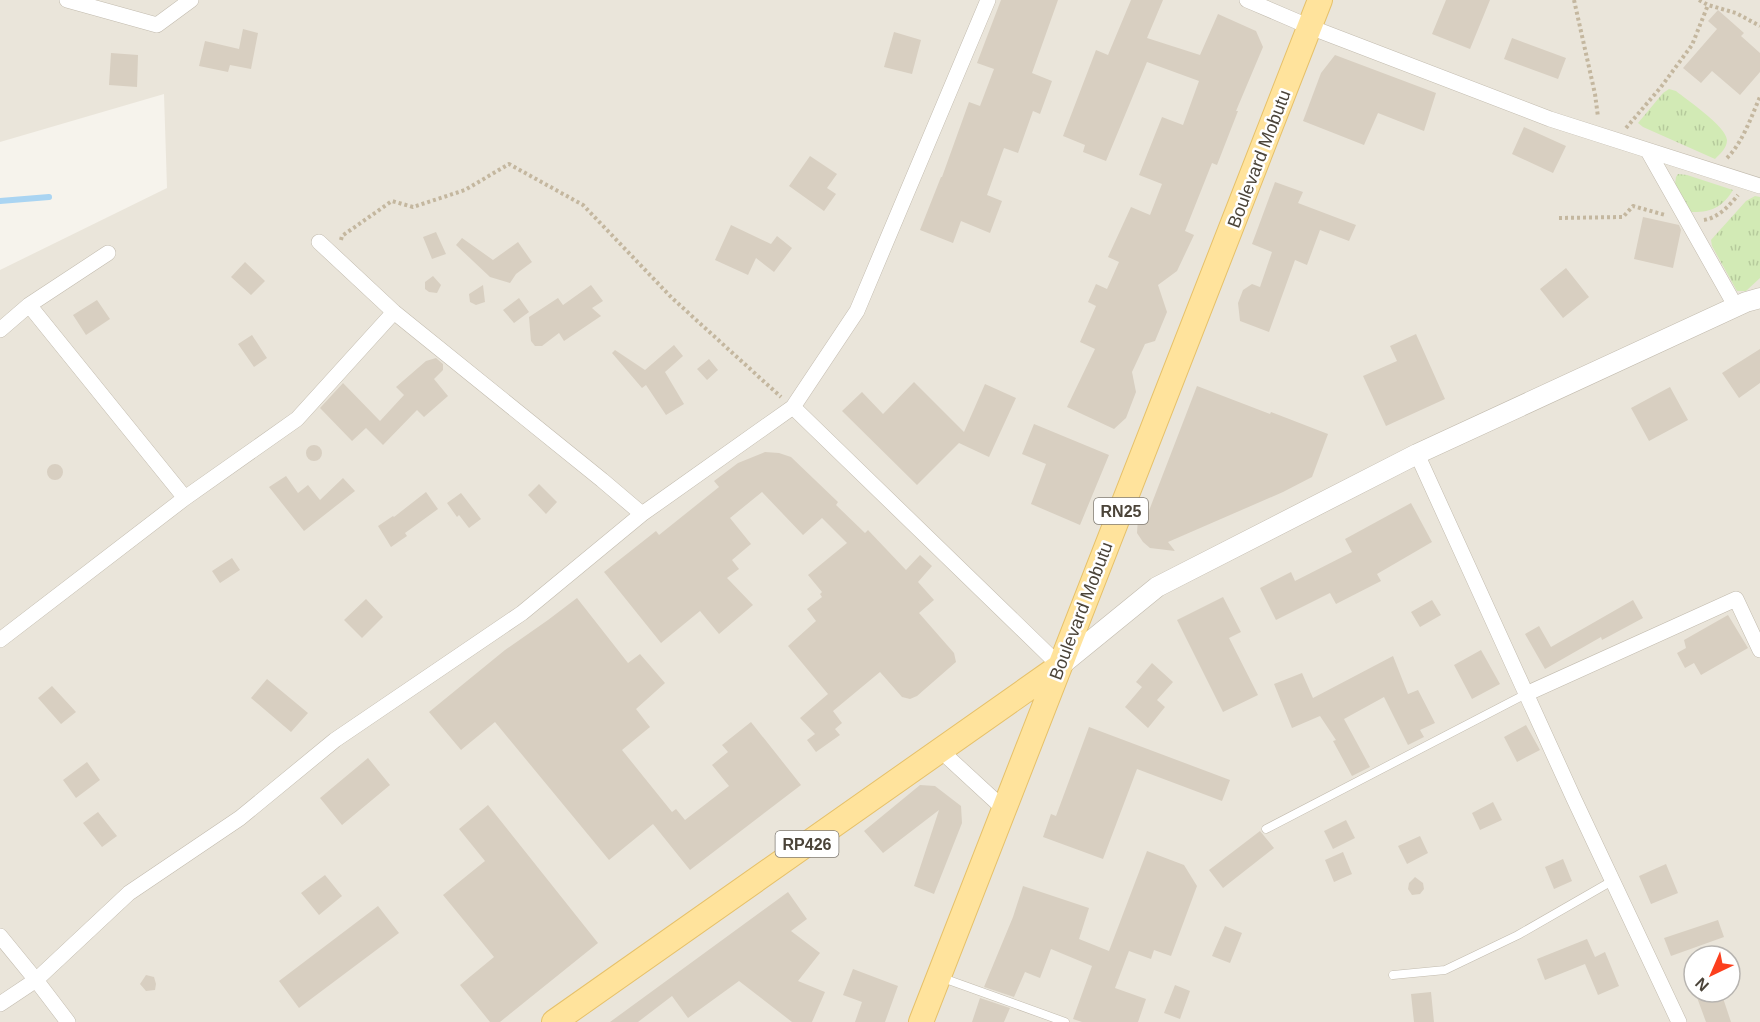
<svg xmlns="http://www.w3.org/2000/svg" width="1760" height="1022" viewBox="0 0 1760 1022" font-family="Arial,sans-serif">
<defs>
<pattern id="grass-tufts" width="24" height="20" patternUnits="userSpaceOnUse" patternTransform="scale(1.5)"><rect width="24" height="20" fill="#d2eab5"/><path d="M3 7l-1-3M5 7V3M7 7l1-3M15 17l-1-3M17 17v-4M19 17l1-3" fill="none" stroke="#b6ca9c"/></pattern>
</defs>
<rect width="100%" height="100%" fill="#f6f3ec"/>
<!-- residential -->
<path fill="#eae5da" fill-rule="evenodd" d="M 0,0 L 1760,0 L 1760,1022 L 0,1022 L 0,270 L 167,188 L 164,94 L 0,142 ZM 1694,956 L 1730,956 L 1730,992 L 1694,992 Z"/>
<!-- grass -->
<path fill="url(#grass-tufts)" d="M 1669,89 L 1676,91 C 1687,100 1726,126 1727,140 C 1727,148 1720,154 1715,159 L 1643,127 L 1638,123 L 1663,93 Z
M 1678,174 L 1687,175 L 1733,190 C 1722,208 1710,213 1689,212 L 1675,184 L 1676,177 Z
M 1755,196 L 1760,197 L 1760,278 L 1746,291 L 1737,291 L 1712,246 L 1711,240 L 1746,201 Z"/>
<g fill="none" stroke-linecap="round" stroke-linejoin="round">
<!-- stream -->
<path stroke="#a9d4f2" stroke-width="6" d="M 0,201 L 49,197"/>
</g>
<!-- building -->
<path fill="#d8cfc1" d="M 1001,0 L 1058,0 L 1032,73 L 1052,81 L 1040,114 L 1033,111 L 1018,153 L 1004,148 L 987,195 L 1002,201 L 990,233 L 961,221 L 953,243 L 920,230 L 941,177 L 942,177 L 969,102 L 980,106 L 994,69 L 977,63 Z
M 1131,0 L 1163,0 L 1147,38 L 1200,55 L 1218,14 L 1256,31 L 1263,47 L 1236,111 L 1238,111 L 1217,165 L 1212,163 L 1185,231 L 1194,235 L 1177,271 L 1158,285 L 1167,312 L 1155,341 L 1145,344 L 1132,372 L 1136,392 L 1126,418 L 1114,429 L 1067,407 L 1095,349 L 1080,342 L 1096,306 L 1088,302 L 1096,284 L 1107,289 L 1119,262 L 1108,257 L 1131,207 L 1150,215 L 1162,184 L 1139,175 L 1162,117 L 1183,125 L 1199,81 L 1147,62 L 1106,161 L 1083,152 L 1085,145 L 1063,136 L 1096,50 L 1108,55 Z
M 1446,0 L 1490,0 L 1470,49 L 1432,34 Z
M 1718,10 L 1744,33 L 1741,36 L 1760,53 L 1760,72 L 1740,95 L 1712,71 L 1701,83 L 1683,68 L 1717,29 L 1708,21 Z
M 243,29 L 258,33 L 251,69 L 230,65 L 228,72 L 199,66 L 205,41 L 239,49 Z
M 894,32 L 921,40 L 912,74 L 884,67 Z
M 1512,38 L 1566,58 L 1558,79 L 1504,59 Z
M 111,53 L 138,55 L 137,87 L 109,85 Z
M 1335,55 L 1436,93 L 1424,131 L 1378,113 L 1364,145 L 1303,121 L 1321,73 Z
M 1524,127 L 1566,146 L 1553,173 L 1512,154 Z
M 810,156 L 837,174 L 827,188 L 836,194 L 824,211 L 789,186 Z
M 1275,182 L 1303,192 L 1298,203 L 1356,225 L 1349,241 L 1320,230 L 1307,265 L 1295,260 L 1269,332 L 1240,321 L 1238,303 L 1243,290 L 1252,284 L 1260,287 L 1272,252 L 1252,244 Z
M 1643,217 L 1679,225 L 1681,230 L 1673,268 L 1634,259 Z
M 731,225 L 771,244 L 777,236 L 792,248 L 774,272 L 756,258 L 748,275 L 715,260 Z
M 436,232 L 446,254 L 432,259 L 423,237 Z
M 462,238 L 493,260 L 518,242 L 532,262 L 516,274 L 510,283 L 490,277 L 456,245 Z
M 245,262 L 265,281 L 251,295 L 231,277 Z
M 1566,268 L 1589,297 L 1563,318 L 1540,289 Z
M 433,276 L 441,285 L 437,293 L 429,292 L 425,289 L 425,282 Z
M 483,285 L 485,302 L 476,305 L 470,302 L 469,294 Z
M 591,285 L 603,301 L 592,308 L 601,316 L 564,341 L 559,333 L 542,346 L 535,346 L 531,341 L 529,317 L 558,298 L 563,305 Z
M 519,298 L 529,312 L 514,323 L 503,310 Z
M 97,300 L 110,319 L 86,335 L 73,315 Z
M 1416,334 L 1445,399 L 1386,426 L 1363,376 L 1397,361 L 1390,346 Z
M 252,335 L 267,358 L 254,367 L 238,344 Z
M 674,345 L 683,356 L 665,372 L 684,404 L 666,415 L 646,385 L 642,388 L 612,353 L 615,350 L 645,370 Z
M 1760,349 L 1760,383 L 1739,398 L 1722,373 Z
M 436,358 L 443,364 L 443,370 L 434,379 L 448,396 L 424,417 L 417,410 L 383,445 L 366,428 L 352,441 L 320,408 L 343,383 L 380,421 L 404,395 L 396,387 L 426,361 Z
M 709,359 L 718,370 L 707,380 L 697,369 Z
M 914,382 L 964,432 L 985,384 L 1016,398 L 989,457 L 959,443 L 917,485 L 842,411 L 862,392 L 883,414 Z
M 1197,386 L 1270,414 L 1271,412 L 1328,434 L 1312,477 L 1283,492 L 1168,542 L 1175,551 L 1150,548 L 1143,542 L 1137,533 L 1138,518 L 1145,521 Z
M 1670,387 L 1688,420 L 1649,441 L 1631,408 Z
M 1034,424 L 1109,455 L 1080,525 L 1031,504 L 1046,464 L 1022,454 Z
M306 453a8 8 0 1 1 16 0a8 8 0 1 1-16 0Z
M 765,452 L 779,453 L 791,457 L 838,502 L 836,505 L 865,533 L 868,530 L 906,570 L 920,555 L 932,566 L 918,582 L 934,600 L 919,613 L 954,653 L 956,662 L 917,696 L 910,699 L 902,697 L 880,672 L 833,711 L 842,723 L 835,729 L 840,735 L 816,752 L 807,740 L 815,734 L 800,718 L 828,694 L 788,646 L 816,621 L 807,609 L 822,597 L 820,594 L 822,592 L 808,575 L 847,543 L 822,518 L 803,535 L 762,492 L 730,518 L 751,544 L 732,560 L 739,569 L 727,578 L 753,605 L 719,634 L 700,611 L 661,643 L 604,572 L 656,531 L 659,535 L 719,487 L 714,481 L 738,463 Z
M47 472a8 8 0 1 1 16 0a8 8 0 1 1-16 0Z
M 286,476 L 298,493 L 308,485 L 320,500 L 343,478 L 355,491 L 304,531 L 269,487 Z
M 539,484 L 557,502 L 546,514 L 528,495 Z
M 426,492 L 438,509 L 405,533 L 407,536 L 391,547 L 378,526 L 393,516 L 394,517 Z
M 461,493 L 481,519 L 469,528 L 459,515 L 457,517 L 447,503 Z
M 1411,503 L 1432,542 L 1377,574 L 1381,581 L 1336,604 L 1330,593 L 1276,620 L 1260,588 L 1291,572 L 1295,581 L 1352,552 L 1345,539 Z
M 232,558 L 240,570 L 220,583 L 212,571 Z
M 1223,597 L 1241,632 L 1229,638 L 1258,695 L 1223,712 L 1177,620 Z
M 577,598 L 628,663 L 640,654 L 665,683 L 636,709 L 650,727 L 622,750 L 672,812 L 676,809 L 685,820 L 729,786 L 712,765 L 728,752 L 722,745 L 751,722 L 801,785 L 690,870 L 653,824 L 609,860 L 495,722 L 461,750 L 429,712 L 505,650 L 548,620 Z
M 366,599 L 383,617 L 362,638 L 344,620 Z
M 1432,600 L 1441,615 L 1420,627 L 1411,612 Z
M 1633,600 L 1643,618 L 1602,640 L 1601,637 L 1545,669 L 1525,634 L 1539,626 L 1551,647 Z
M 1728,615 L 1748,648 L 1701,675 L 1694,663 L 1685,668 L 1677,653 L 1686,648 L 1684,640 Z
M 1481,650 L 1500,684 L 1472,699 L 1454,665 Z
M 1393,656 L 1408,694 L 1418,690 L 1435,723 L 1420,730 L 1424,737 L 1408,745 L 1384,697 L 1344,719 L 1370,767 L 1352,776 L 1333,741 L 1336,740 L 1320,716 L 1292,728 L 1274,684 L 1302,673 L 1313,698 Z
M 1152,663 L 1173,682 L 1157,700 L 1165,707 L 1148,728 L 1125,707 L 1142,687 L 1136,682 Z
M 267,679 L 308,713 L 291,732 L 251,698 Z
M 52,686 L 76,712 L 61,724 L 38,698 Z
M 1526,725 L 1540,750 L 1517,762 L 1504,737 Z
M 1089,727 L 1230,780 L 1222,801 L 1137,769 L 1103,859 L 1043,837 L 1051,814 L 1056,816 Z
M 368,758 L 390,785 L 342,825 L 320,798 Z
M 87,762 L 100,780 L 76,798 L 63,780 Z
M 920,785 L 935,786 L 961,806 L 962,823 L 934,894 L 914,886 L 939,810 L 883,853 L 864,831 Z
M 1493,802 L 1502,820 L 1480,830 L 1472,813 Z
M 488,805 L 598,943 L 500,1022 L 490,1022 L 460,985 L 494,957 L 443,895 L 485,861 L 459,829 Z
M 98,812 L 117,836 L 102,847 L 83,823 Z
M 1346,820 L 1355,838 L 1333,849 L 1324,831 Z
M 1260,831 L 1274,848 L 1223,888 L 1209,870 Z
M 1420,836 L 1428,853 L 1407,864 L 1398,846 Z
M 1147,851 L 1184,865 L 1197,886 L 1171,956 L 1154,950 L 1151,959 L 1129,951 L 1115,988 L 1146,999 L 1138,1022 L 1082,1022 L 1073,1019 L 1092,966 L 1051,949 L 1040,978 L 1025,972 L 1014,997 L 984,987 L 1013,917 L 1023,886 L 1089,908 L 1079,939 L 1109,951 Z
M 1343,852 L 1352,874 L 1334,882 L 1325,860 Z
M 1563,859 L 1572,881 L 1554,889 L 1545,867 Z
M 1666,864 L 1678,893 L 1651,904 L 1639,876 Z
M 325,875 L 342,896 L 319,915 L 301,893 Z
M 1415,877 L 1423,883 L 1424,889 L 1420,894 L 1412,895 L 1408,889 L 1409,883 Z
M 788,892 L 807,919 L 791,931 L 820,953 L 798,981 L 825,992 L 812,1022 L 792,1022 L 739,981 L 688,1018 L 672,996 L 638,1022 L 610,1022 Z
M 378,906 L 399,933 L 299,1008 L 279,981 Z
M 1718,920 L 1724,937 L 1671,956 L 1664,938 Z
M 1225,926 L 1242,933 L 1230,963 L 1212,956 Z
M 1587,939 L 1595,957 L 1605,952 L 1619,986 L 1598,995 L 1585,964 L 1545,980 L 1537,959 Z
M 853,969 L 898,986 L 885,1022 L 855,1022 L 862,1002 L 843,995 Z
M 146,975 L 154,977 L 156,984 L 155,990 L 146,991 L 140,984 Z
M 1175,985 L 1190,991 L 1180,1019 L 1164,1013 Z
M 1431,992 L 1434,1022 L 1414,1022 L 1411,994 Z
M 1695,992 L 1721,992 L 1731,1022 L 1706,1022 Z
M 980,998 L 1010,1008 L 1004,1022 L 972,1022 Z"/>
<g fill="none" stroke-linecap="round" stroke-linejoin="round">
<defs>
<path id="service" d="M 1266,829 L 1526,694
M 1393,975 L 1445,970 L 1518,935 L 1612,881
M 940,977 L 1065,1022"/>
<path id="minor" d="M 67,0 L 157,25 L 191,0
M 988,0 L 857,311 L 793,407 L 1060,666
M 1247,0 L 1310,27 L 1550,119 L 1760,186
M 1648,151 L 1736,307
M 319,242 L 394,312 L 602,480 L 642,514
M 29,305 L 185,498
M 0,330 L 29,305 L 108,253
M 1417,454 L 1574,799 L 1679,1022
M 0,640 L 185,498 L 297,419 L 394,312
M 1526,694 L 1736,599 L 1760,650
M 940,750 L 1004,809
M 0,936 L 36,980 L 0,1004
M 68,1022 L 36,980 L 129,893 L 240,818 L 335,740 L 522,613 L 642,514 L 793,407"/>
<path id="tertiary" d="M 1060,666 L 1157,587 L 1417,454 L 1746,302 L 1760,298"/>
<path id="primary" d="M 554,1022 L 1060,666
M 921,1022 L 1320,0"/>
</defs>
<!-- service casing -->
<use href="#service" stroke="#c2bbae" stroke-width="9"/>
<!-- minor casing -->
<use href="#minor" stroke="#c2bbae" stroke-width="16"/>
<!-- tertiary casing -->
<use href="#tertiary" stroke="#c2bbae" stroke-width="21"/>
<!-- primary casing -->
<use href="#primary" stroke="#e6c16a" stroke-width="26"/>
<!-- path -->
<path stroke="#c4b79f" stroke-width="4" stroke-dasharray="3 3" stroke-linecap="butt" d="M 1574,0 L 1595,94 L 1598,117
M 1699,0 L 1708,5 L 1736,13 L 1760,26
M 1626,128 L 1661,87 L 1692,45 L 1708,5
M 1727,158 C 1743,142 1751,117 1760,97
M 1559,218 L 1623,217 L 1633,206 L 1665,215
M 1704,220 C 1718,218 1730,205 1738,195
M 341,240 L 342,236 L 392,201 L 413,207 L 465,190 L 509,164 L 583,205 L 672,298 L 781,397"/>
<!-- service -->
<use href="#service" stroke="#fff" stroke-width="8"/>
<!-- minor -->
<use href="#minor" stroke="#fff" stroke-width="15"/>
<!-- tertiary -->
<use href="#tertiary" stroke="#fff" stroke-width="20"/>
<!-- primary -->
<use href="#primary" stroke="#ffe39c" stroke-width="24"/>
</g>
<g text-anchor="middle" stroke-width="5" stroke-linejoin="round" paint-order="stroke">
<!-- shield labels -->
<g fill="#fff" stroke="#817c74" stroke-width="1.5">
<rect x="1094" y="498" width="54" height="26" rx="4.5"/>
<rect x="775.5" y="831" width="63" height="26" rx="4.5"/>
</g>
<g font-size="16" font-weight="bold" fill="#4b4439">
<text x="1121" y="517">RN25</text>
<text x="807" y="850">RP426</text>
</g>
<!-- street labels -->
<g font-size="18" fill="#4b4439" stroke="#fff">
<text transform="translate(1259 159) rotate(-69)" y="6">Boulevard Mobutu</text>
<text transform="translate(1081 611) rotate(-69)" y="6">Boulevard Mobutu</text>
</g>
</g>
<!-- north arrow -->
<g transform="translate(1712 974) rotate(224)"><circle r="28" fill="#ffffff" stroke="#b7b4b0" stroke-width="1.5"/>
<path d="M0-4.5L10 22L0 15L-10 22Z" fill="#fc3f1d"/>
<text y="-9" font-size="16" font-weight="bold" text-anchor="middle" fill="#4b4439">N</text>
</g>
</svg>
